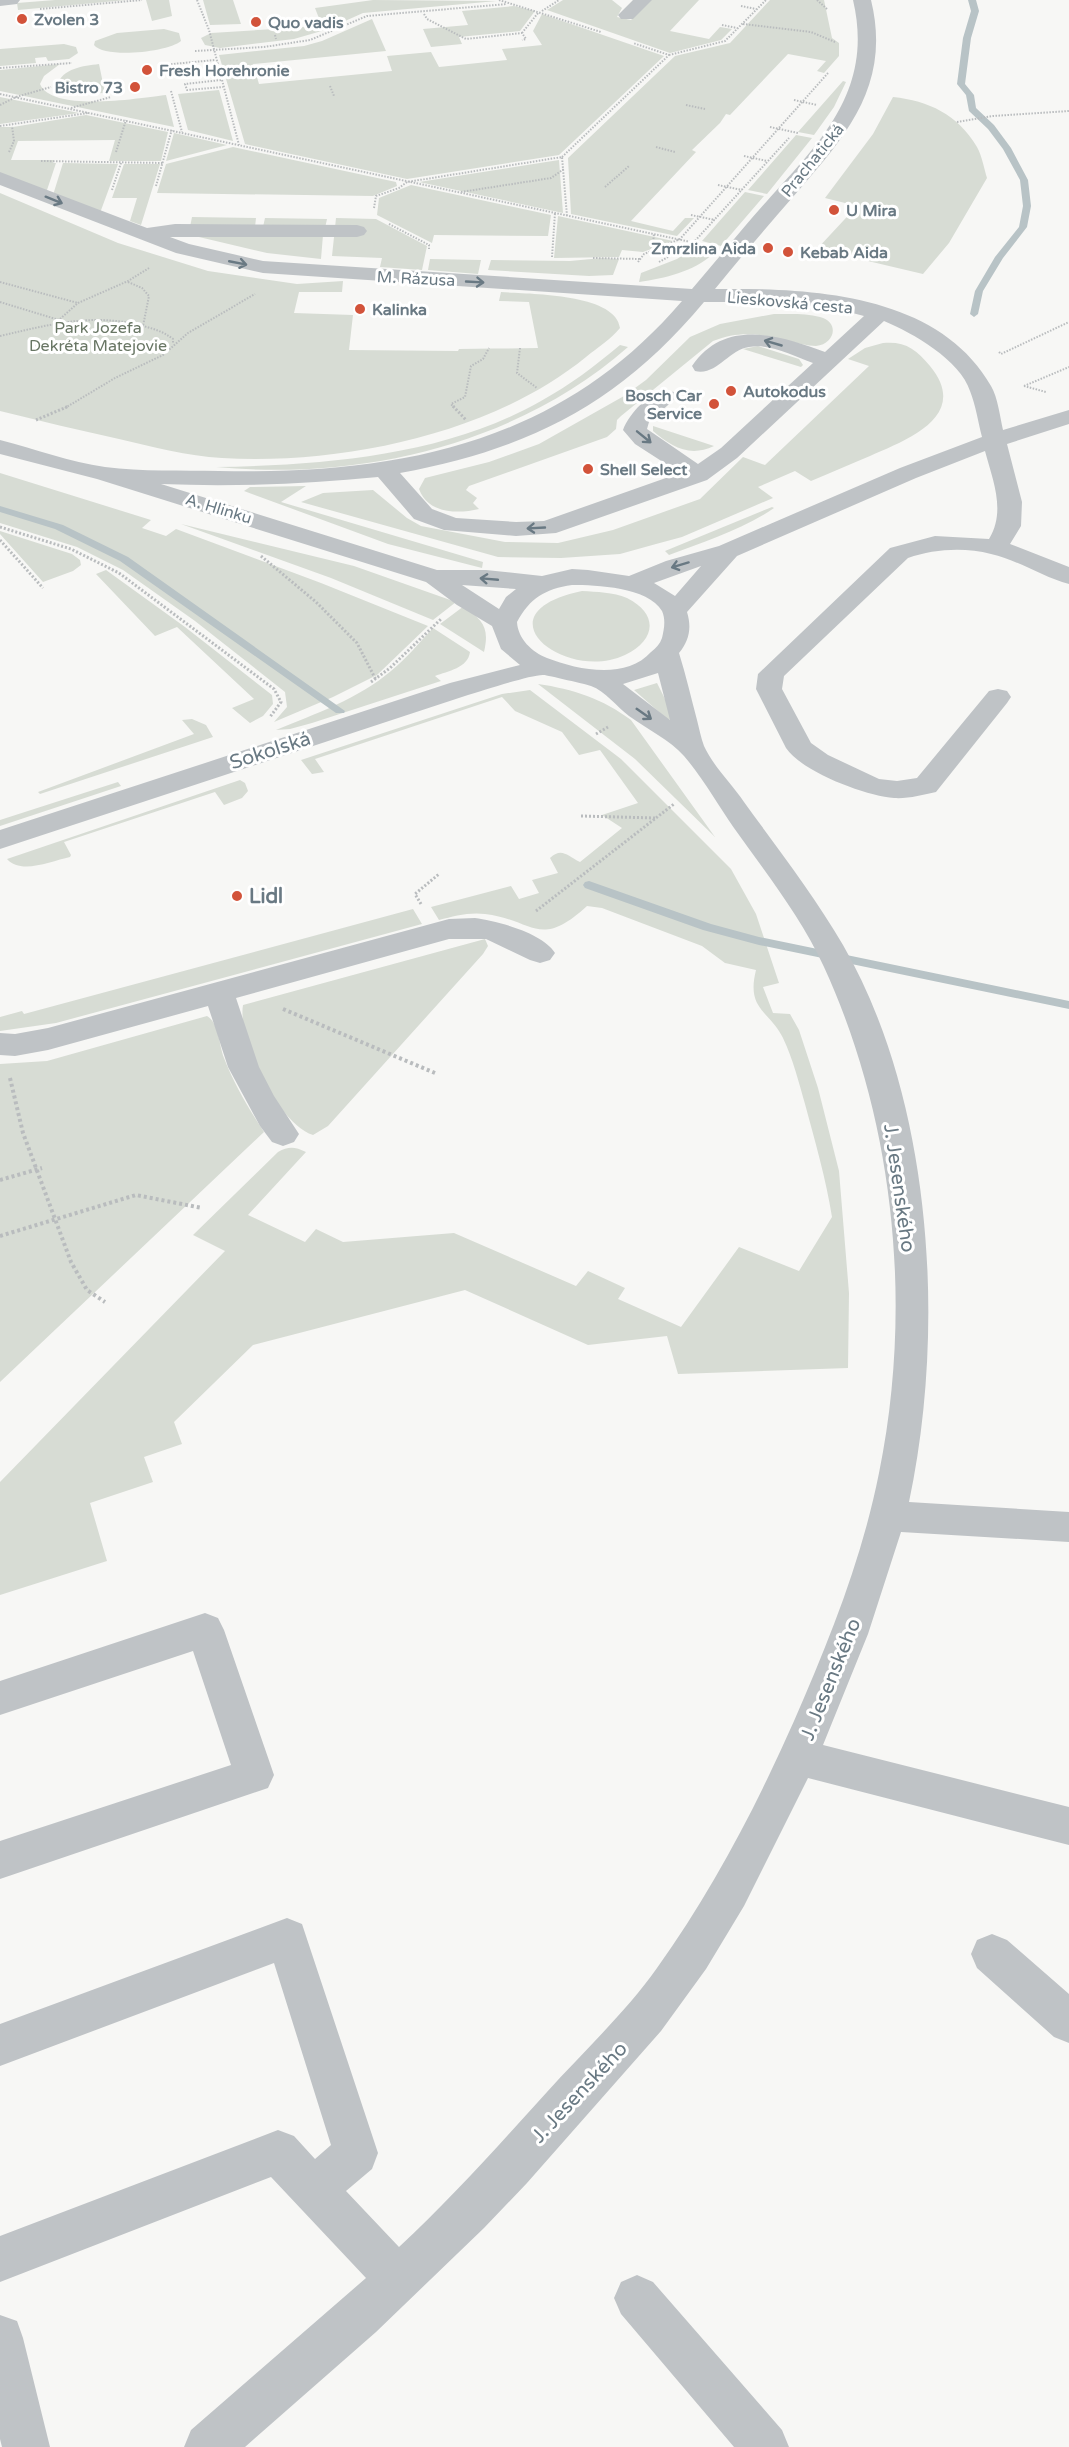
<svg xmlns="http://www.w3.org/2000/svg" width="1069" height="2447" viewBox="0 0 1069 2447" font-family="'Varela Round',sans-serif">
<rect width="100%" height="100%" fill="#f7f7f5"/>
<!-- green -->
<path fill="#d7dcd4" d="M 55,0 L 127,0 L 18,10 L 17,3 Z
M 146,0 L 169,0 L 172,16 L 152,21 Z
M 203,0 L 233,0 L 241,24 L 210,25 Z
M 373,0 L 497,1 L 363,13 L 325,30 L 294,39 L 220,48 L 205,45 L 201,38 L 211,33 L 322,26 L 315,8 Z
M 563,0 L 612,0 L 622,8 L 617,17 L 631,20 L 651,0 L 699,0 L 670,31 L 709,39 L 720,27 L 732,29 L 721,40 L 670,53 L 547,10 Z
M 770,0 L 824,0 L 832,38 L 839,43 L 839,56 L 824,73 L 817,71 L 826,61 L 788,54 L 730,115 L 726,114 L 720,123 L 692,150 L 696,152 L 631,221 L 673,231 L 685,218 L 694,218 L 677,236 L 571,214 L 568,158 L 675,56 L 730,43 Z
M 514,6 L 535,11 L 520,31 L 459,37 L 462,44 L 431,47 L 423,29 L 468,25 L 462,11 Z
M 542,14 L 664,56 L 559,155 L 407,179 L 245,144 L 219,55 L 304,46 L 322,41 L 372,19 L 386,51 L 253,64 L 259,84 L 392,71 L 387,56 L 431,52 L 439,67 L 507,60 L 502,49 L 542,45 L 533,31 Z
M 164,29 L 179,33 L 181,41 C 168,52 105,59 94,45 L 95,41 L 117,33 Z
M 64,44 L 76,47 L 78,53 L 69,59 L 48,61 L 46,57 L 35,58 L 36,63 L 0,66 L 0,49 Z
M 60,64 L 44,76 L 40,84 C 52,113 140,98 166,95 L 174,127 L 0,91 L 0,70 Z
M 99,64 L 105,93 L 76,94 L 57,85 C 63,68 83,66 99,64 Z
M 843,81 L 846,82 L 834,107 L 814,135 L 798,132 Z
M 219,90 L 233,141 L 188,130 L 178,94 Z
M 0,97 L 79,113 L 0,124 Z
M 893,97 C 929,101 957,114 977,147 C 982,156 984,168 987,178 L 949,243 L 923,274 L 817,249 L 857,206 L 825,198 L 873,134 Z
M 86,115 L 168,132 L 161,161 L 109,161 L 115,140 L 18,141 L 11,160 L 54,160 L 53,163 L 56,163 L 46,193 L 0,173 L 0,127 L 13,127 Z
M 174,133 L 227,145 L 166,161 Z
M 796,135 L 812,138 L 767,194 L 748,190 Z
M 233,147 L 396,182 L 397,186 L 373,196 L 157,193 L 166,164 Z
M 559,160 L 563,213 L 419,182 Z
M 63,163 L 118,164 L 100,213 L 53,195 Z
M 124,164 L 160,164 L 141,225 L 130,221 L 137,198 L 112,198 Z
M 411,185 L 551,215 L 548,236 L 434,235 L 432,243 L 377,215 L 379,198 Z
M 745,192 L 764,196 L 721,246 L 702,241 Z
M 0,193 L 118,243 L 208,271 L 297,284 L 343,281 L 342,292 L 299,292 L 294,313 L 353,315 L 349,350 L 458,351 L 459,349 L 538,348 L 529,302 L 499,301 L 501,292 C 528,294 616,293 620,328 C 611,339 597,348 586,357 C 492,434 341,465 222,458 C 187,456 153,447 119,439 C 79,430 40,421 0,411 Z
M 558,216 L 673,241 L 643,252 L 622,250 L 619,257 L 554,258 Z
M 192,217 L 256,218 L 255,227 L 190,227 Z
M 265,218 L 327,219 L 325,228 L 263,227 Z
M 336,218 L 376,219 L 427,246 L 422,270 L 380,267 L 382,258 L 332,256 Z
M 182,233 L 323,235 L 321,259 L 267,253 Z
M 697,246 L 717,250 C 697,271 667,278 639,282 L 641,273 L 677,259 Z
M 602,258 L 619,259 L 613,275 L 589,276 L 488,270 L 491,260 L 570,261 Z
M 430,259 L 481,260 L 478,274 L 428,270 Z
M 774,314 C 789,314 806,313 820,317 C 840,322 835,344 816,346 C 807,346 798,343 789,341 C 762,334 740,330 713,341 L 621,416 L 617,420 L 616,429 L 607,437 L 469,486 L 466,490 L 477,498 L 473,503 L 479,509 C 458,514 428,514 419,489 L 425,478 L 489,462 L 539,444 L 624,396 L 646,380 L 690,337 L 720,324 Z
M 883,343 C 905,341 916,349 930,366 C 971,416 907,440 870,456 C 850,464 831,473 811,481 L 795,471 L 758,487 L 773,498 L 682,537 L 656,544 L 620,554 L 561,558 L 498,557 L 301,502 L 323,493 L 373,490 L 407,518 L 421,526 L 505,542 L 558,543 L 613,530 L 700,499 L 743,457 L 765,465 L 869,366 L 848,359 L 865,348 Z
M 620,345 L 628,347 C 518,444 361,481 216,467 C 325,465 444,456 541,401 C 570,385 595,366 620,345 Z
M 758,346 L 799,359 L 803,365 L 801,367 L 743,349 Z
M 653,426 L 714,446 C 689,458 671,446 653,431 Z
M 0,473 L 151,520 L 142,528 L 166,536 L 176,529 L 321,583 L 428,626 L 377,675 L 333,697 L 274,722 L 287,707 L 285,692 L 195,621 L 123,570 L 77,547 L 0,523 Z
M 306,486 L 281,502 L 483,562 L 482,568 L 388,544 L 244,491 L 250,487 Z
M 772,507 L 774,508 C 742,530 705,541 669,555 L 665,551 Z
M 181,524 L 354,566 L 456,602 L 433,620 L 331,578 Z
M 0,531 L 72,554 L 80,560 L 81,565 L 73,571 L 43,582 L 0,534 Z
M 106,570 L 185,627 L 272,695 L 273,704 L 263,716 L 250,723 L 232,708 L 254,699 L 177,627 L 155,636 L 96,574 Z
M 582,591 C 597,592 613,592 627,598 C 659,614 656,640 625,655 C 565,683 476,613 582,591 Z
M 464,606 C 482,621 490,626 484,652 L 440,624 Z
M 433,628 L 470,652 C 468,668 448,671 435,676 L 441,681 L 312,723 L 290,729 L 276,730 C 315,714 358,699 391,671 C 406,659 419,643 433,628 Z
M 657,683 L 674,717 L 671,720 L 667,719 L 634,690 Z
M 538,684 C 573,689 603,699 631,720 L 715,837 L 635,759 Z
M 530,690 L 621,759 L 731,869 L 756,914 L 779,983 L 763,987 L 773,1013 L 790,1014 L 799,1030 L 818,1088 L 839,1171 L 849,1293 L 848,1368 L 678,1374 L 667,1336 L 588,1345 L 465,1290 L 253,1345 L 174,1422 L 182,1444 L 144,1457 L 153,1482 L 90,1503 L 107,1561 L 0,1595 L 0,1482 L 225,1251 L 193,1235 L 278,1152 C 289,1146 295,1147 306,1152 L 248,1215 L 305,1242 L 316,1229 L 343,1242 L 454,1233 L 576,1286 L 588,1271 L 625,1288 L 618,1299 L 681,1327 L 739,1247 L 799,1271 L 832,1217 C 826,1179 815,1141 805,1104 C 799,1083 793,1059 783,1038 C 769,1010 746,1010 756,970 L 725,963 L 702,946 L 602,908 L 587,906 C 539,950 534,920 485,914 C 469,912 454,916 439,920 L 431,907 L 511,886 L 519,899 L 539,893 L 532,880 L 558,873 L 550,858 C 562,847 567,856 580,862 L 622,828 L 602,815 L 638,803 L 600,750 L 579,755 L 562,732 L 515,711 L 502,697 L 315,759 L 324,772 L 312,774 L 301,760 L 502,694 Z
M 192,719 L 206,725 L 213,737 L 40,794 L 38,792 L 194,734 L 182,720 Z
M 240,780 L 245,783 L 248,791 L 242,798 L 224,805 L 215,792 L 64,842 L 71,855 L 70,857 C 51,861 21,875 7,859 Z
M 118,782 L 121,786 L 0,826 L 0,820 Z
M 413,909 L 422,924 L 56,1023 L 0,1031 L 0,1017 L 22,1011 L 24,1014 Z
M 485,939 L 488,946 L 483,954 L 328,1126 L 313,1135 C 279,1125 237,1039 243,1005 Z
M 207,1016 C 219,1023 219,1045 224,1058 C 234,1084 249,1109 264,1132 L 0,1382 L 0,1064 L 47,1061 Z"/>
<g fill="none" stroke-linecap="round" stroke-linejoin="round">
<!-- stream -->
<path fill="#b8c3c6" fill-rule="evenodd" d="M 968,0 L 976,0 L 979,11 L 971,38 L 965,84 L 974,95 L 976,108 L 994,125 L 1011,148 L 1028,180 L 1031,206 L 1027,227 L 1003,258 L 983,291 L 978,314 L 974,317 L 970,314 L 975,291 L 995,257 L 1019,227 L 1023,206 L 1020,180 L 1003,149 L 988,129 L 969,111 L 966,95 L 957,84 L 963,38 L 971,11 Z
M 0,506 L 63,525 L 128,557 L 345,711 L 344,713 L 336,713 L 120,561 L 55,529 L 0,512 Z
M 589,881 L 711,924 L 759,937 L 1069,1001 L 1069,1009 L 759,945 L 703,930 L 585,888 L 583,885 L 585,882 Z"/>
<!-- path-far2 -->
<path stroke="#b9bcbe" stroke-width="2" stroke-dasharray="1.5 1.5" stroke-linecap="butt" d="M 197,0 L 209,30 L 239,145
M 499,0 L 601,32
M 817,0 L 827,9
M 741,6 L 756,9
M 40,9 L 142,0
M 542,11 L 559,0
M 424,14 L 427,19 L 466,39 L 522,33 L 526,39 L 522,40
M 743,24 L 811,32 L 835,42
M 722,25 L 737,28
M 522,33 L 538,13
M 275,35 L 276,39
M 195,51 L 264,47 L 310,40 L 367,16 L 507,4
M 669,55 L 725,41 L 766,0
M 162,65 L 215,60
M 0,68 L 72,63
M 221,80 L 185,84 L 187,90 L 223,87
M 330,86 L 334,96
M 171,91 L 182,132
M 0,94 L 700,244
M 794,100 L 817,105
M 0,105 L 16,97 L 51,87
M 686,105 L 705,109
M 71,108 L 111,97
M 957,122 L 993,116 L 1069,111
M 0,126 L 88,113
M 770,127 L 798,133
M 656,147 L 675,152
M 9,152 L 14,141 L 12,126
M 116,152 L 126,120
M 744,156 L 767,161
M 562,157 L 669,55 L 633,43
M 41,161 L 163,163
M 718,185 L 742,190
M 156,186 L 172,129
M 605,187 L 629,166
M 112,190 L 121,163
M 461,192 L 551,178 L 564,169
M 374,208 L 376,196 L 399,188 L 407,182 L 562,157 L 567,216
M 691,215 L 715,220
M 389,224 L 429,245 L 429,249
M 652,251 L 654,234
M 552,257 L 555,213
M 593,258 L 640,259
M 638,262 L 644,254 L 680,239 L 828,73
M 659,262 L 694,242 L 789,138
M 0,282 L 78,303
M 128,282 L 142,288 L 149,296 L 143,326
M 0,302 L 59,320
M 60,319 L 78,303 L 128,281 L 149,268
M 0,336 C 48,325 90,313 139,325 C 151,328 163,331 173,339 L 173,344
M 520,348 L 517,373 L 537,388
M 999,352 L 1001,354 L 1069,322
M 1024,386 L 1069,367
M 1024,386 L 1046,392
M 65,408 L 115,378 L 163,355 L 188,333 L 255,294
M 454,408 L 451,404 L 465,397 L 471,366 L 483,359 L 489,348"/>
<!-- path-far1 -->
<path stroke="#b9bcbe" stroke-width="3" stroke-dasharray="2 2" stroke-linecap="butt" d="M 453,406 L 466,420
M 36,420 L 69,406
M 0,527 L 71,549 L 119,573 L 274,689 L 281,702 L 270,717
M 0,540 L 43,588
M 261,556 L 316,602 L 357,643 L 376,680
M 371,682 L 390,668 L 441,619
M 596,734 L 608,727
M 581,816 L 655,818
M 421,904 L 415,894 L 439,874
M 536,911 L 674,804"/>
<!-- path -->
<path stroke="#b9bcbe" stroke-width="4" stroke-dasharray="3 3" stroke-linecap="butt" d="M 283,1009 L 435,1073
M 10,1078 L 23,1133 L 71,1262 L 87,1290 L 105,1302
M 0,1180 L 42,1168
M 0,1236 L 136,1195 L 202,1208"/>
<!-- minor -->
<path fill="#bfc3c6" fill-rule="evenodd" d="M 0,0 L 20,0 L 17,4 L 0,6 Z
M 633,0 L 652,0 L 633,19 L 621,19 L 618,15 Z
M 853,0 L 871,0 C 892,86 845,137 792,198 C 766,228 740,258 715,289 C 810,288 938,293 991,386 C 998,398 1000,417 1003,430 L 1069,410 L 1069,424 L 1007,444 L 1022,502 L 1021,526 L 1010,544 L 1069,567 L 1069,584 C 1042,577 1018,560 991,554 C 964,547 934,549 908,558 L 784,676 L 782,689 L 811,743 L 828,755 L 879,779 L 897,781 L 917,778 L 989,691 L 998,689 L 1007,691 L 1011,697 L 1007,703 L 936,792 C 923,795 907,799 894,798 C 866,796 802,772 786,748 L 756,689 L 758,674 L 890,548 L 935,536 L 989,539 C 1006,511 993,481 985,451 L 916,478 L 737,556 L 687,612 C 692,628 689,641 679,653 C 686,675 691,698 697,720 C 699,728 701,738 704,746 C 713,766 732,784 744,802 C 778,849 814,895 843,945 C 933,1101 946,1329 909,1502 L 1069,1512 L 1069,1542 L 901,1532 L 868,1634 L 823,1745 L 1069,1807 L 1069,1845 L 808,1778 L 744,1906 L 706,1969 L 661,2031 L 527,2183 L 484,2228 L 376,2332 L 245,2447 L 184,2447 L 191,2430 L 366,2278 L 271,2177 L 0,2282 L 0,2236 L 278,2130 L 294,2136 L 315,2159 L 331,2145 L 274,1963 L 0,2066 L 0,2024 L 287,1918 L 302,1924 L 378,2153 L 372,2169 L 346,2191 L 399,2247 C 452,2198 499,2145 547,2092 C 584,2051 625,2013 657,1968 C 712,1891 756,1807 794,1721 C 829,1641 862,1559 879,1473 C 913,1306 895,1122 824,967 C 801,917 766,873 734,828 C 718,805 703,778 684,756 C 670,740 647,729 629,716 C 617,707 605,691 591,686 C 589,685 546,675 544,675 C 532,674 483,691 468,695 L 0,849 L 0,830 L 450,683 L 520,665 L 501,649 L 492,626 L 457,605 L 426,582 L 97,479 L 0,454 L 0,440 C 35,449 70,462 105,467 C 142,472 182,470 219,471 C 398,475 560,444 682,301 L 263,273 L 176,253 L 0,185 L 0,172 L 147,228 L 175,224 L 357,225 L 364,227 L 367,231 L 364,235 L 357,237 L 170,237 L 189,244 L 263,261 L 692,289 C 717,260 741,230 767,201 C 822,140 874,89 853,0 ZM 704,302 C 757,302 813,301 864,316 L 825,352 C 780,336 726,317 692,366 L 695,371 C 717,376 728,350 749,347 C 771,343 793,356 813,363 L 721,448 L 698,464 L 647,429 L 649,422 L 677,397 L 674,392 C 653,387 630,412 623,430 L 635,444 L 680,473 L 544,521 L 516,522 L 456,518 L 432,509 L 400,473 C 529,449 619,404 704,302 ZM 884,321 C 913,333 960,360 970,391 C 976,406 978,422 982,437 L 900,468 L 719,546 L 666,561 L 629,576 L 588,570 L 572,569 L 542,576 L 486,570 L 437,570 L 161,484 C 234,487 305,484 378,477 L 414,519 L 444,530 L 516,536 L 556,533 L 707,480 L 737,458 ZM 701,566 L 675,596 L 654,583 ZM 462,585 L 516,589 L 506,597 L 499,609 ZM 572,585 C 596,585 648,587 662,611 C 666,620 664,629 662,638 C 660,644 656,648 651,652 C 626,680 578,670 547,658 C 532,652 518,639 517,622 C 530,598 545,589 572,585 ZM 658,673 L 670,720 L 623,684 Z
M 475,918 C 497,921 543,933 555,953 L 550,960 L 540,963 L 530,960 L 486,939 L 449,939 L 236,998 L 259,1067 L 274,1096 L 299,1134 L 294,1142 L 283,1146 L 272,1142 L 260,1126 L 228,1067 L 208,1006 L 48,1050 L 15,1056 L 0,1055 L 0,1033 L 15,1034 L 48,1028 L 449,919 Z
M 205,1613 L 218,1618 L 224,1630 L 274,1775 L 268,1788 L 0,1879 L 0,1841 L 231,1765 L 193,1651 L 0,1715 L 0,1681 Z
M 992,1934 L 1007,1940 L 1069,1994 L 1069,2043 L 1054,2037 L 977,1968 L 971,1954 L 977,1940 Z
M 637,2275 L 653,2282 L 782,2430 L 789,2447 L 734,2447 L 621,2314 L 614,2298 L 621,2282 Z
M 0,2315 L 17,2321 L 23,2338 L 50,2447 L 2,2447 L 0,2439 Z"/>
</g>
<!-- one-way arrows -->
<defs><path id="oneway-shaft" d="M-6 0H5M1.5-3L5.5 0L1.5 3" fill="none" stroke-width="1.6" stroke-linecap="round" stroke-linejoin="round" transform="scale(1.5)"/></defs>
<g stroke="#697983">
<use href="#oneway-shaft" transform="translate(54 200) rotate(22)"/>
<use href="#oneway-shaft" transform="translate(238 263) rotate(11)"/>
<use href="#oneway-shaft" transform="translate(475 282) rotate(3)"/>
<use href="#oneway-shaft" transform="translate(773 343) rotate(-164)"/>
<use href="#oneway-shaft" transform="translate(644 437) rotate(39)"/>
<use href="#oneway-shaft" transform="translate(536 528) rotate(177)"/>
<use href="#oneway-shaft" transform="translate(680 565) rotate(163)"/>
<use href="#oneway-shaft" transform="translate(489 579) rotate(-175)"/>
<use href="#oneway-shaft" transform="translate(644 714) rotate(35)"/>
</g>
<!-- markers -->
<g fill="#d2533a" stroke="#fff" stroke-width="2">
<circle cx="22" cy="19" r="6"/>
<circle cx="256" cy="22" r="6"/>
<circle cx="147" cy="70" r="6"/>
<circle cx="135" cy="87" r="6"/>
<circle cx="834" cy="210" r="6"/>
<circle cx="768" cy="248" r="6"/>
<circle cx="788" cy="252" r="6"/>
<circle cx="360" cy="309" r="6"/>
<circle cx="731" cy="391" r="6"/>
<circle cx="714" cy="404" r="6"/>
<circle cx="588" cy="469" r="6"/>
<circle cx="237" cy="896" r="6"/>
</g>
<g text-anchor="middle" stroke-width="6" stroke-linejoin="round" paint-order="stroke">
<!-- far-poi labels -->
<g font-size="16" font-weight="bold" fill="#697983" stroke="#fff" text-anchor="start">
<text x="34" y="25">Zvolen 3</text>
<text x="268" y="28">Quo vadis</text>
<text x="159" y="76">Fresh Horehronie</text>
<text x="123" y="93" text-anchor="end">Bistro 73</text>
<text x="846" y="216">U Mira</text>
<text x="756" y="254" text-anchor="end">Zmrzlina Aida</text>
<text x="800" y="258">Kebab Aida</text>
<text x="372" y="315">Kalinka</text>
<text x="743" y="397">Autokodus</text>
<text x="702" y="401" text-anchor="end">Bosch Car<tspan x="702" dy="18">Service</tspan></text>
<text x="600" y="475">Shell Select</text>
</g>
<!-- far-street labels -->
<g font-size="16" fill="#697983" stroke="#fff">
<text transform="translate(812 160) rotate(-51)" y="6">Prachatická</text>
<text transform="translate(416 278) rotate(3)" y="6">M. Rázusa</text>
<text transform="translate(790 302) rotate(5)" y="6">Lieskovská cesta</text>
<text transform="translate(219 508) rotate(17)" y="6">A. Hlinku</text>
</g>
<!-- far-park labels -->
<g font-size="16" fill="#687664" stroke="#fff">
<text x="98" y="333">Park Jozefa<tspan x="98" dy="18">Dekréta Matejovie</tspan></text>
</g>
<!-- street labels -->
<g font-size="20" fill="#697983" stroke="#fff">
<text transform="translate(270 750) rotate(-18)" y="7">Sokolská</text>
<text transform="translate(900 1188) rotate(82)" y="7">J. Jesenského</text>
<text transform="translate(830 1679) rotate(-68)" y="7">J. Jesenského</text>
<text transform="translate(579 2092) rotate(-47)" y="7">J. Jesenského</text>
</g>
<!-- poi labels -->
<g font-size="20" font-weight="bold" fill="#697983" stroke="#fff" text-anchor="start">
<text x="249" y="903">Lidl</text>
</g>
</g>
</svg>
